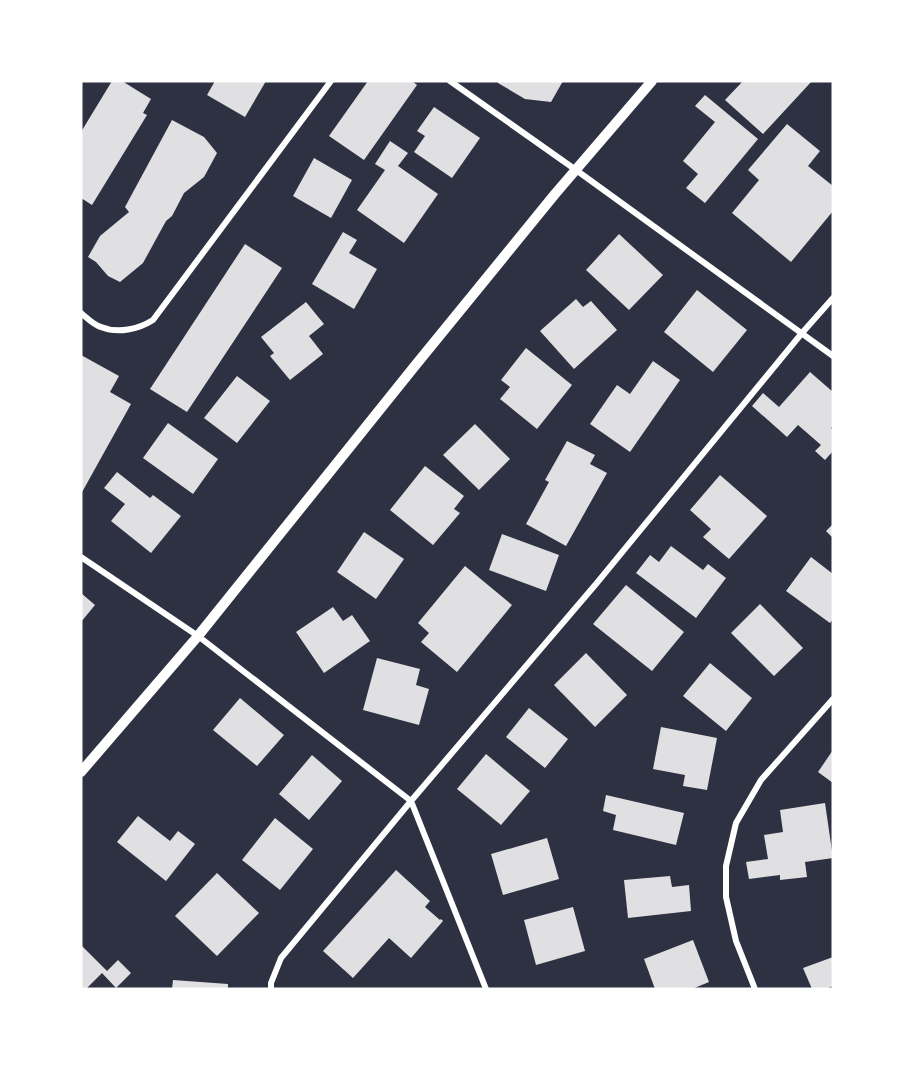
<svg xmlns="http://www.w3.org/2000/svg" width="914" height="1070" viewBox="0 0 914 1070" font-family="Manrope,sans-serif">
<rect width="100%" height="100%" fill="#2d3142"/>
<!-- building -->
<path fill="#e0e0e3" d="M 112,81 L 122,81 L 151,99 L 143,113 L 147,115 L 92,205 L 81,198 L 81,132 Z
M 215,81 L 266,81 L 245,117 L 207,95 Z
M 368,81 L 412,81 L 417,85 L 364,160 L 329,136 Z
M 498,81 L 563,81 L 551,102 L 525,99 L 498,83 Z
M 743,81 L 812,81 L 763,134 L 725,100 Z
M 705,95 L 758,139 L 705,203 L 686,188 L 698,174 L 683,161 L 715,122 L 695,106 Z
M 434,107 L 480,138 L 452,178 L 414,152 L 425,136 L 417,131 Z
M 172,120 L 204,137 L 217,153 L 204,177 L 184,193 L 172,216 L 166,221 L 143,263 L 120,282 L 108,276 L 96,262 L 88,257 L 100,236 L 129,212 L 125,207 Z
M 787,124 L 820,151 L 808,166 L 833,186 L 833,211 L 791,262 L 732,213 L 759,180 L 748,170 Z
M 390,141 L 408,153 L 398,166 L 438,194 L 404,243 L 357,210 L 385,170 L 375,164 Z
M 314,158 L 352,180 L 331,218 L 293,196 Z
M 343,232 L 357,240 L 349,253 L 377,269 L 354,309 L 312,284 Z
M 619,234 L 663,275 L 629,310 L 586,270 Z
M 245,244 L 282,268 L 187,412 L 150,389 Z
M 697,290 L 747,330 L 713,372 L 664,332 Z
M 576,299 L 583,307 L 591,301 L 617,330 L 574,369 L 540,331 Z
M 306,302 L 324,324 L 309,336 L 323,354 L 290,380 L 270,356 L 274,353 L 261,337 Z
M 526,348 L 572,385 L 537,429 L 500,399 L 510,387 L 501,380 Z
M 81,355 L 119,376 L 110,392 L 131,404 L 81,494 Z
M 653,361 L 680,380 L 630,452 L 590,424 L 617,385 L 630,394 Z
M 810,372 L 833,392 L 833,425 L 831,428 L 833,430 L 833,451 L 825,460 L 815,451 L 821,445 L 798,425 L 787,437 L 752,406 L 763,393 L 779,407 Z
M 237,376 L 270,401 L 237,443 L 204,418 Z
M 168,423 L 218,459 L 193,494 L 143,458 Z
M 475,424 L 510,459 L 479,490 L 443,455 Z
M 567,441 L 595,455 L 590,464 L 607,473 L 566,546 L 526,524 L 549,482 L 545,480 Z
M 425,466 L 464,496 L 454,509 L 460,513 L 433,545 L 390,510 Z
M 117,472 L 150,498 L 153,495 L 181,516 L 151,553 L 111,521 L 125,504 L 104,488 Z
M 720,475 L 767,516 L 729,559 L 703,537 L 711,529 L 690,510 Z
M 833,524 L 833,538 L 826,531 Z
M 364,532 L 404,559 L 376,599 L 337,572 Z
M 502,534 L 559,555 L 546,591 L 489,570 Z
M 671,546 L 703,570 L 708,564 L 726,578 L 696,618 L 636,573 L 650,555 L 659,562 Z
M 811,557 L 833,574 L 833,619 L 830,623 L 786,591 Z
M 465,566 L 512,605 L 457,672 L 421,642 L 429,633 L 418,623 Z
M 626,585 L 684,632 L 652,671 L 593,624 Z
M 81,593 L 95,605 L 81,622 Z
M 760,604 L 803,648 L 774,676 L 731,633 Z
M 333,607 L 343,621 L 352,615 L 370,641 L 324,673 L 296,632 Z
M 586,653 L 627,695 L 595,727 L 554,685 Z
M 377,658 L 420,669 L 416,685 L 429,689 L 419,725 L 363,710 Z
M 710,663 L 752,698 L 726,731 L 683,696 Z
M 240,698 L 284,735 L 257,766 L 213,730 Z
M 529,708 L 568,739 L 545,768 L 506,737 Z
M 661,727 L 717,738 L 707,790 L 683,786 L 685,775 L 653,769 Z
M 833,750 L 833,783 L 818,772 Z
M 486,754 L 530,791 L 501,825 L 457,789 Z
M 312,755 L 342,781 L 309,820 L 279,794 Z
M 606,795 L 684,813 L 676,845 L 613,830 L 616,815 L 603,811 Z
M 825,803 L 833,858 L 805,862 L 807,877 L 780,880 L 780,875 L 749,879 L 746,862 L 768,859 L 764,835 L 783,832 L 780,810 Z
M 138,816 L 170,841 L 178,831 L 195,844 L 166,881 L 117,842 Z
M 275,818 L 313,849 L 280,890 L 242,860 Z
M 547,838 L 559,879 L 503,895 L 491,854 Z
M 396,870 L 430,901 L 425,907 L 440,920 L 441,919 L 443,921 L 411,958 L 389,938 L 353,978 L 323,951 Z
M 217,873 L 259,913 L 217,956 L 175,916 Z
M 670,876 L 672,887 L 689,885 L 691,911 L 628,918 L 624,880 Z
M 573,907 L 585,951 L 536,965 L 524,920 Z
M 693,940 L 709,982 L 692,989 L 655,989 L 644,959 Z
M 81,945 L 107,971 L 118,960 L 131,973 L 116,988 L 102,973 L 86,989 L 81,989 Z
M 833,957 L 833,986 L 826,989 L 812,989 L 803,968 Z
M 173,980 L 228,984 L 228,989 L 172,989 Z"/>
<g fill="none" stroke-linecap="round" stroke-linejoin="round">
<!-- minor -->
<path stroke="#fff" stroke-width="6" d="M 450,81 L 576,170 L 833,356
M 81,313 C 87,318 94,325 101,327 C 118,334 139,329 153,320 L 331,81
M 81,557 L 198,636 L 411,801 L 486,989
M 271,989 L 271,983 L 281,958 L 411,801 L 596,584 L 802,333 L 833,298
M 755,989 L 736,941 L 726,897 L 726,866 L 736,823 L 761,780 L 833,699"/>
<!-- tertiary -->
<path stroke="#fff" stroke-width="10" d="M 81,772 L 198,636 L 414,367 L 555,194 L 652,81"/>
</g>
<!-- border -->
<rect width="914" height="1070" fill="none" stroke="#ffffff" stroke-width="165"/>
</svg>
